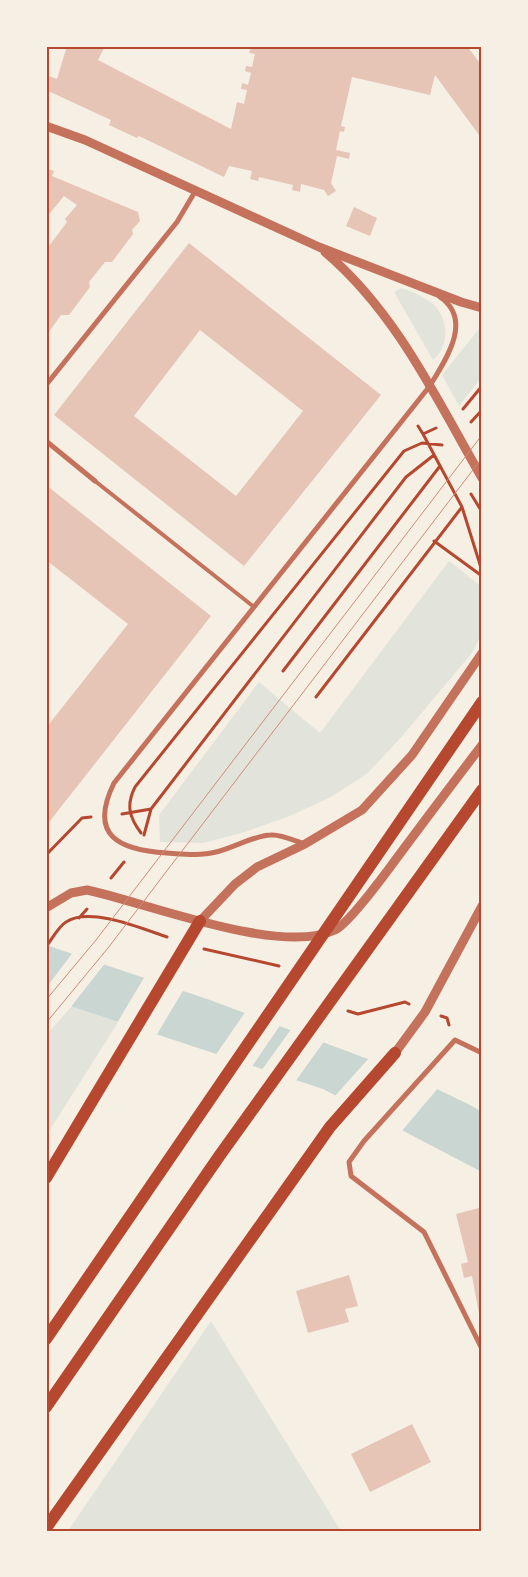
<svg xmlns="http://www.w3.org/2000/svg" width="528" height="1577" viewBox="0 0 528 1577" font-family="'Titillium Web',sans-serif">
<rect width="100%" height="100%" fill="#f6efe4"/>
<!-- green -->
<path fill="#e2e4dc" d="M 401,288 C 411,291 425,297 433,304 C 449,318 450,347 433,360 L 394,292 Z
M 482,325 L 482,377 L 459,406 L 442,375 Z
M 449,561 L 482,587 L 482,633 L 472,653 L 404,734 L 368,773 L 331,797 L 290,816 L 245,832 L 203,843 L 160,842 L 159,815 L 259,682 L 320,733 Z
M 72,1006 L 119,1021 L 46,1136 L 46,1035 Z
M 211,1321 L 341,1531 L 68,1531 Z"/>
<!-- water -->
<path fill="#c9d6d2" d="M 46,945 L 210,1000 L 400,1071 L 472,1106 L 482,1112 L 482,1172 L 323,1089 L 46,998 Z"/>
<!-- pier -->
<path fill="#f6efe4" d="M 74,951 L 106,962 L 70,1008 L 46,1000 L 46,988 Z
M 145,976 L 184,989 L 156,1036 L 117,1023 Z
M 246,1011 L 281,1024 L 251,1068 L 215,1056 Z
M 292,1028 L 325,1040 L 295,1082 L 261,1071 Z
M 370,1057 L 439,1087 L 401,1132 L 334,1097 Z"/>
<!-- building -->
<path fill="#e6c5b7" fill-rule="evenodd" d="M 67,46 L 105,46 L 98,60 L 231,129 L 237,102 L 244,104 L 247,90 L 241,89 L 242,83 L 248,85 L 251,73 L 245,71 L 246,66 L 252,67 L 255,54 L 249,53 L 251,48 L 467,46 L 482,66 L 482,139 L 435,75 L 430,95 L 352,77 L 341,126 L 345,127 L 344,132 L 340,131 L 336,150 L 350,153 L 349,159 L 337,156 L 331,183 L 336,191 L 328,196 L 324,190 L 301,184 L 300,192 L 292,190 L 293,185 L 259,177 L 258,181 L 250,179 L 252,171 L 229,166 L 224,177 L 139,136 L 137,138 L 109,125 L 111,120 L 46,90 L 46,75 L 57,79 Z
M 46,168 L 54,171 L 52,176 L 138,212 L 140,221 L 132,230 L 133,234 L 112,262 L 105,262 L 89,282 L 90,287 L 69,315 L 61,315 L 46,336 L 46,250 L 67,222 L 65,219 L 77,205 L 64,196 L 46,218 Z
M 354,207 L 377,218 L 370,236 L 346,226 Z
M 189,243 L 381,395 L 244,566 L 54,415 ZM 200,330 L 303,411 L 236,496 L 134,416 Z
M 46,485 L 211,616 L 46,826 L 46,728 L 128,624 L 46,560 Z
M 479,1208 L 482,1219 L 481,1324 L 472,1276 L 464,1278 L 461,1264 L 468,1262 L 456,1214 Z
M 349,1275 L 358,1306 L 345,1309 L 349,1322 L 308,1333 L 296,1291 Z
M 412,1424 L 431,1462 L 370,1492 L 351,1454 Z"/>
<g fill="none" stroke-linecap="round" stroke-linejoin="round">
<!-- path -->
<path stroke="#b5482f" stroke-width="3" d="M 463,409 L 482,386
M 471,422 L 482,410
M 418,426 L 423,434 L 436,428
M 423,434 L 462,507 L 482,571
M 471,494 L 482,512
M 434,541 L 482,576
M 283,671 L 440,466
M 316,697 L 462,507
M 122,814 L 151,809
M 141,833 C 129,817 126,805 135,787 L 404,451 L 422,443 L 442,445
M 144,835 L 151,809 L 406,477 L 434,455
M 46,855 L 82,818 L 91,817
M 111,878 L 124,862
M 79,918 L 87,909
M 46,947 C 52,939 58,927 66,922 C 90,906 143,929 167,937
M 204,949 L 279,966
M 348,1011 L 358,1014 L 405,1002 L 409,1004
M 441,1016 L 447,1018 L 449,1025"/>
<!-- service -->
<path stroke="#c5725c" stroke-width="4" d="M 95,481 L 254,607"/>
<!-- minor -->
<path stroke="#c5725c" stroke-width="5" d="M 46,385 L 177,222 L 196,190
M 46,441 L 95,481
M 305,844 C 295,841 281,834 271,835 C 255,835 233,848 216,852 C 200,856 183,854 167,853 C 119,850 88,836 114,783 L 429,387 C 445,361 474,320 440,297
M 482,1053 L 455,1040 L 364,1141 L 349,1162 L 351,1176 L 424,1232 L 482,1349"/>
<!-- tertiary -->
<path stroke="#c5725c" stroke-width="9" d="M 46,126 L 85,140 L 319,247 L 461,302 L 482,308
M 325,252 C 396,312 436,398 482,478
M 46,908 L 71,893 L 87,890 C 148,903 279,956 335,930 C 349,923 378,883 388,870 C 419,828 450,787 482,745
M 200,921 L 235,884 L 257,867 L 305,844 L 362,810 L 412,755 L 482,653
M 395,1053 L 425,1012 L 482,906"/>
<!-- primary -->
<path stroke="#b5482f" stroke-width="12" d="M 46,1178 L 200,921
M 46,1339 L 482,702
M 46,1407 L 220,1155 L 482,790
M 46,1528 L 330,1127 L 395,1053"/>
<!-- tram -->
<path stroke="#cf8b77" stroke-width="1" d="M 46,1000 L 96,940 L 482,435
M 46,1023 L 108,948 L 482,458"/>
</g>
<!-- border -->
<rect width="528" height="1577" fill="none" stroke="#f6efe4" stroke-width="95"/>
<rect x="48" y="48" width="432" height="1482" fill="none" stroke="#b5482f" stroke-width="2"/>
</svg>
